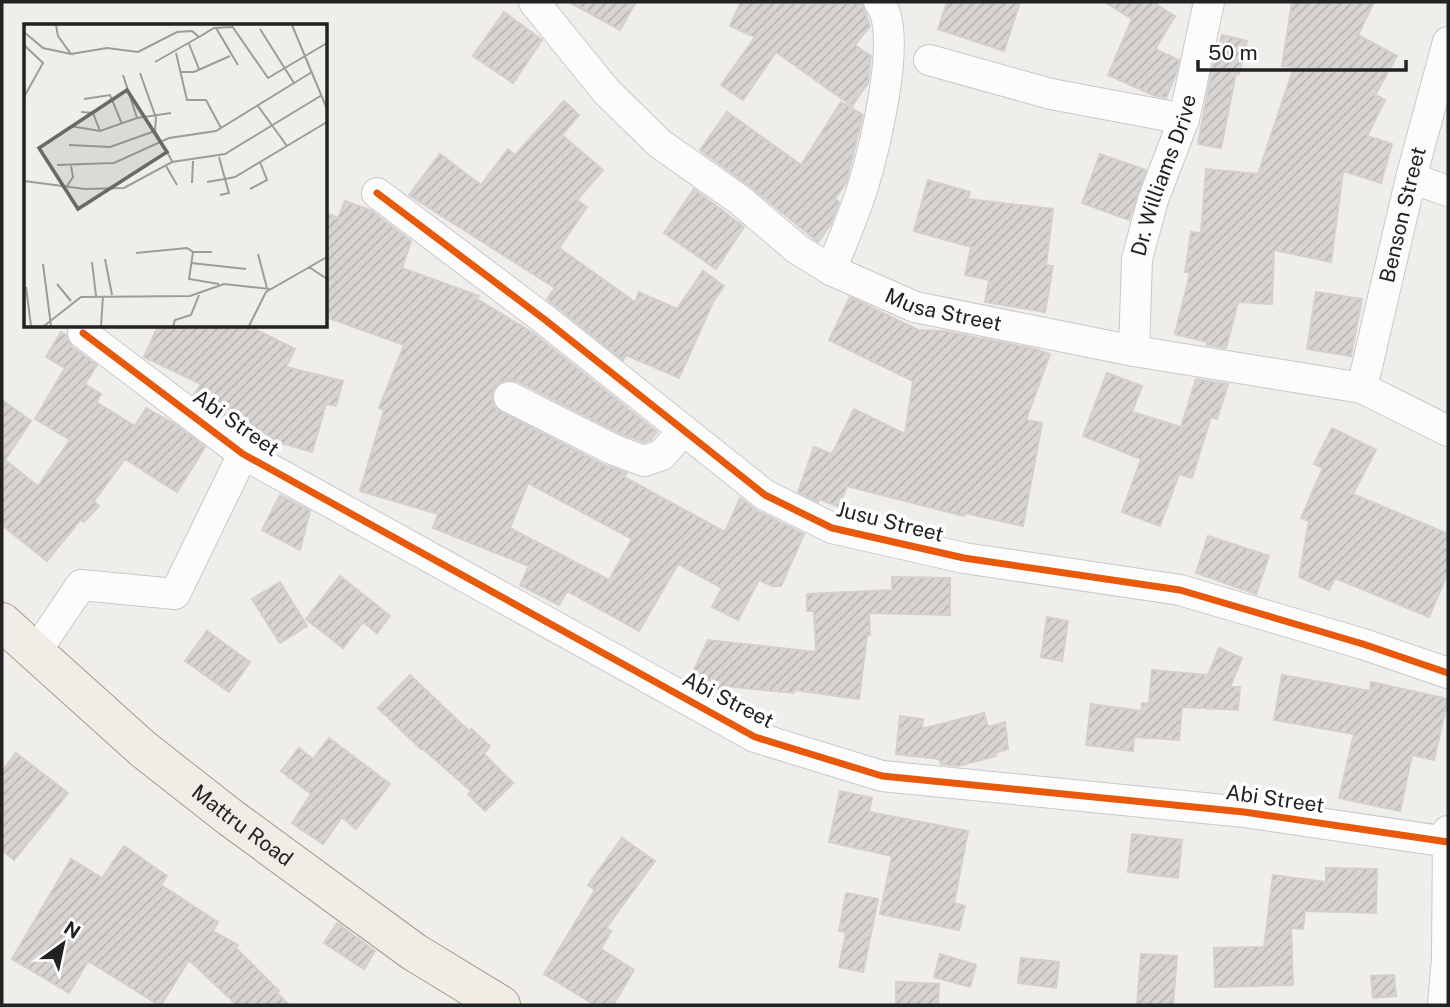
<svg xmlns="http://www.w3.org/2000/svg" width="1450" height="1007" viewBox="0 0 1450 1007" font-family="'Public Sans',sans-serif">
<defs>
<pattern id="building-hatch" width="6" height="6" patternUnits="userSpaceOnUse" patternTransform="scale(1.75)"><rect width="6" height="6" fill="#d7d4d2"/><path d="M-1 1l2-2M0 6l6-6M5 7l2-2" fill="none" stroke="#b8b6b4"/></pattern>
</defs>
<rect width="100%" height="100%" fill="#f0eeeb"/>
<!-- building -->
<path fill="url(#building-hatch)" stroke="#d3cfcc" stroke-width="2" fill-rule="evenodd" d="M 569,2 L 636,2 L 620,30 Z
M 741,2 L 862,3 L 870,26 L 855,45 L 871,56 L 870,63 L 868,83 L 852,106 L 776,52 L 743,100 L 721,85 L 755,37 L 730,26 Z
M 947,2 L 1020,2 L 1004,51 L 938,29 Z
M 1105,2 L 1152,2 L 1175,16 L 1155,49 L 1179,60 L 1176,74 L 1166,98 L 1153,95 L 1108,75 L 1132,19 Z
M 1292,2 L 1374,2 L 1358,35 L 1397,56 L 1375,95 L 1385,100 L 1367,136 L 1392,144 L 1381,183 L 1343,171 L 1331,262 L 1274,250 L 1272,304 L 1238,302 L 1226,348 L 1207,345 L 1207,342 L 1175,334 L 1190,273 L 1185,272 L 1191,232 L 1201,233 L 1206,169 L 1258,174 L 1294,67 L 1282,66 Z
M 504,12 L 542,40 L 513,83 L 473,56 Z
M 1222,35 L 1247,41 L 1239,74 L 1236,73 L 1221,148 L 1198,144 L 1211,74 Z
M 564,101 L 579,115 L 562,135 L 603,170 L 577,200 L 587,207 L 559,248 L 635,302 L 639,292 L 677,309 L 703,271 L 724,286 L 713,302 L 679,378 L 626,355 L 623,360 L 547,299 L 555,288 L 409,195 L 440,154 L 481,185 L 508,149 L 515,155 Z
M 841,102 L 863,115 L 846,183 L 835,199 L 839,202 L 831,224 L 818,242 L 751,187 L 700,150 L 727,112 L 801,165 Z
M 1100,154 L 1146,170 L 1129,220 L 1082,203 Z
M 928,180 L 970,192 L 968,199 L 1053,209 L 1046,265 L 1053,266 L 1045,312 L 985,302 L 989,280 L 965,275 L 971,247 L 914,231 Z
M 694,189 L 744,227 L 716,269 L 664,233 Z
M 345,201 L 370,210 L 411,241 L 402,268 L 479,296 L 477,299 L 533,333 L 657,432 L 651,440 L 644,442 L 619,433 L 517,381 L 509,380 L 500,382 L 493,390 L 492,397 L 494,406 L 501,412 L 604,465 L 627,473 L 624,477 L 725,532 L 740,498 L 757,511 L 804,534 L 781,586 L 772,586 L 759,580 L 738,620 L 712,607 L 722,588 L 678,564 L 639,631 L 567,591 L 559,605 L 520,585 L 529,566 L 433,528 L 438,514 L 360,491 L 384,410 L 379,408 L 404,345 L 326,317 L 326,213 L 338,218 ZM 528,483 L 632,539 L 609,580 L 510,528 Z
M 1316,292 L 1362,299 L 1351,356 L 1307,349 Z
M 850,297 L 918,330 L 944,331 L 1035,349 L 1050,354 L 1026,420 L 1042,423 L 1023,526 L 965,513 L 964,516 L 847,486 L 839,507 L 819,499 L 818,502 L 798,492 L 814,447 L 832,454 L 854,409 L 905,434 L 913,381 L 829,340 Z
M 158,326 L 249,326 L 295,349 L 286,367 L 343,381 L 336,406 L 326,404 L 312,452 L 278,442 L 229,409 L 224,417 L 194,395 L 201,384 L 144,357 Z
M 61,332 L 66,335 L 72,347 L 97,365 L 85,384 L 101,394 L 96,402 L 135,426 L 146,408 L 175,424 L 205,447 L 177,492 L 125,459 L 94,501 L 99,506 L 84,522 L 81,519 L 47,561 L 2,525 L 2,400 L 31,421 L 5,460 L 38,486 L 70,440 L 35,419 L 65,368 L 46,357 Z
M 1107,373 L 1142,386 L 1132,412 L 1181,427 L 1196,379 L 1228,384 L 1217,419 L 1211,417 L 1192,478 L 1179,474 L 1160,526 L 1122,512 L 1141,459 L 1083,436 Z
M 1332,428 L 1376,450 L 1353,494 L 1448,534 L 1448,572 L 1429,617 L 1335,578 L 1329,590 L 1299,577 L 1309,521 L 1301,518 L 1323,468 L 1314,464 Z
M 280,495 L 310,511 L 300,550 L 262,530 Z
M 1208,536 L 1269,556 L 1256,594 L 1196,573 Z
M 340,576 L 390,616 L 377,633 L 363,622 L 343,648 L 306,619 Z
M 892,577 L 950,578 L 950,615 L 869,613 L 870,635 L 867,635 L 859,699 L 794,690 L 794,693 L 725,686 L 722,692 L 691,676 L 708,640 L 816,652 L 814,611 L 807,611 L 807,594 L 892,590 Z
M 280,582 L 307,626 L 280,643 L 252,599 Z
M 1047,617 L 1068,621 L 1062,661 L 1041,657 Z
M 207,631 L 250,662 L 229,692 L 185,661 Z
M 1219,648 L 1242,658 L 1230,687 L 1240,687 L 1238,710 L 1182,707 L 1179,740 L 1134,737 L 1133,751 L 1086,745 L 1091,704 L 1141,711 L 1142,703 L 1149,704 L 1152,670 L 1208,675 Z
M 410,675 L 469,731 L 471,729 L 490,746 L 484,754 L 513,783 L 485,811 L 468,794 L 471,791 L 422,748 L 421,749 L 378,708 Z
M 1282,675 L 1370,691 L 1371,682 L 1448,699 L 1434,760 L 1412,755 L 1400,811 L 1339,798 L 1354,734 L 1274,720 Z
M 984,713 L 988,727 L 1005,722 L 1008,749 L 995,753 L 996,756 L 958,766 L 941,764 L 939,759 L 896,754 L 900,716 L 923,719 L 922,729 Z
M 329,738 L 390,784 L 356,829 L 342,817 L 323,844 L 292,823 L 311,794 L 281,771 L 299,748 L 313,759 Z
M 16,753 L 68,793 L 14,860 L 2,850 L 2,771 Z
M 840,791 L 872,798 L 869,812 L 968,831 L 954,903 L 965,906 L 959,930 L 880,914 L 892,856 L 829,842 Z
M 1132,834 L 1182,840 L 1178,878 L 1128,872 Z
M 622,838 L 655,861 L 606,928 L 611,931 L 601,949 L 634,970 L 613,1005 L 595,1005 L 544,974 L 595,890 L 588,885 Z
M 124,846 L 167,876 L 161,885 L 218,922 L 213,931 L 238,945 L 236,948 L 279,991 L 277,993 L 289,1005 L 237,1005 L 189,960 L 161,1005 L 159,1005 L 88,961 L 69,993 L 12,959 L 71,859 L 102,878 Z
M 1326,868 L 1377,869 L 1376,913 L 1305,911 L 1303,929 L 1291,928 L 1293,985 L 1215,987 L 1214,948 L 1264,947 L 1273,875 L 1326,882 Z
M 846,893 L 878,899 L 863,972 L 839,967 L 846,932 L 839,931 Z
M 337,923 L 375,951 L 364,969 L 324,943 Z
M 940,954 L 976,965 L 970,987 L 934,977 Z
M 1141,954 L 1177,956 L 1173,1005 L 1137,1005 Z
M 1021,958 L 1059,962 L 1056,988 L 1018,983 Z
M 1394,975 L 1396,996 L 1373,998 L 1371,976 Z
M 896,982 L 939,984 L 938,1005 L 896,1005 Z"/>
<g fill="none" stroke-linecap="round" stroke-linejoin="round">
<defs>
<g id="minor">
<path id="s1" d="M 534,2 L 606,91 L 659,143 L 741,201 L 797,249 L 831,270 L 915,307 L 1134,351 L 1362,388 L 1448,431"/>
<path d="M 929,60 L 1051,94 L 1184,119"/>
<path d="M 1411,178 L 1448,191"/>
<path d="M 377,193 L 544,319 L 765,495 L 832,528 L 964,558 L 1180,590 L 1363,644 L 1448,673"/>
<path d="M 831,270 C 842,243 853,217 862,190 C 873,154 905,30 879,2"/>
<path d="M 83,333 L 243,454 L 755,737 L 882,776 L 1244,812 L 1448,842"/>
<path id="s2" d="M 1134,351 L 1137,259 L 1153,200 L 1184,119 L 1209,2"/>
<path id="s3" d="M 1362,388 L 1411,178 L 1448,42"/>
<path d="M 509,397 L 612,449 L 644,461 L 662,455 L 683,430"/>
<path d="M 35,653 L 81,585 L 175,594 L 243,454"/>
<path d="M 1443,1005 L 1447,958 L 1448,831"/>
</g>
<g id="major">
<path id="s4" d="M 2,622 L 143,749 L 231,818 L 414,952 L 501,1005"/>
</g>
</defs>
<!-- minor casing -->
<use href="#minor" stroke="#c9c8c7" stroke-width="32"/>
<!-- major casing -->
<use href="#major" stroke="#a79a86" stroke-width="40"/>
<!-- minor -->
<use href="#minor" stroke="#fdfcfc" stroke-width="30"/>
<!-- major -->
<use href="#major" stroke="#f2ece7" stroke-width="38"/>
<defs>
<path id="cycleway" d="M 377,193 L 544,319 L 765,495 L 832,528 L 964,558 L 1180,590 L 1363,644 L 1448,673
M 83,333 L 243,454 L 755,737 L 882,776 L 1244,812 L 1448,842"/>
</defs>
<!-- cycleway casing -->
<use href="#cycleway" stroke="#fff" stroke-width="11"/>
<!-- cycleway -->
<use href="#cycleway" stroke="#e8590c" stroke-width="7"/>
</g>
<g text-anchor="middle" stroke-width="7" stroke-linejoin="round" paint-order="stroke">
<!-- street labels -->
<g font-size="21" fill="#222" stroke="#fff">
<text dy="7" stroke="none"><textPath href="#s2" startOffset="180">Dr. Williams Drive</textPath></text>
<text dy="7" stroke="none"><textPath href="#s3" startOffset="178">Benson Street</textPath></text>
<text dy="7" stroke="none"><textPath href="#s1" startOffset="523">Musa Street</textPath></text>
<text transform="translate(236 423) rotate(35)" y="7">Abi Street</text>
<text transform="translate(890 522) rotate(14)" y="7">Jusu Street</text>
<text transform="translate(728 700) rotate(27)" y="7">Abi Street</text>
<text transform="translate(1275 799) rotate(8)" y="7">Abi Street</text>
<text dy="7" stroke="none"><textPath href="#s4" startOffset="315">Mattru Road</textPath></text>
</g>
</g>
<!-- overview -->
<g transform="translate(24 24)">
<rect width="303" height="303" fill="#f0eeeb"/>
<path fill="none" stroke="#9e9c9b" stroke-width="2" d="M 268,1 L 303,85M 208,2 L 244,54 L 303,19M 192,4 L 214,41M 236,5 L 270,59M 0,8 L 19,24 L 47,30 L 34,12 L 32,1M 165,20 L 175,45M 0,21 L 19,39 L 0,73M 152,29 L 163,76 L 182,76 L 197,104M 47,30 L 83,24 L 114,28 L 153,8 L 168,7 L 175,13 L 190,4 L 209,3M 131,38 L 175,13M 156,48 L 170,48 L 206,32M 116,49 L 132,94 L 131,107 L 148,137M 99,51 L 113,94M 60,75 L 86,71 L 98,100M 234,82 L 263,122M 57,88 L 69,89 L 76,107M 46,102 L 76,107 L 113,94 L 147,89M 45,121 L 86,123 L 131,107M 195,133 L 201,155 L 211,153 L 303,98M 33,141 L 90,139 L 145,114 L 192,107 L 288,48M 142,142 L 153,161M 0,157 L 61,165 L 100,164 L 148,138 L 201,130 L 298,71M 183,158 L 201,155 L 205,169 L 196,171M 168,159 L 169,137M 43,162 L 49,153 L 47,142M 226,165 L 243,156 L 236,138M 188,228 L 169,228 L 165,255 L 195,260M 112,229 L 163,224 L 169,228M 234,230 L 243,264M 81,235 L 88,271M 68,238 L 72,272M 167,239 L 222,245M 19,240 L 27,302M 285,243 L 303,255M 33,260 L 47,277M 2,263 L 7,302M 20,302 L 57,273 L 166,272 L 200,260 L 246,265M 77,302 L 79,272M 149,302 L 151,296 L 167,291 L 175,271M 225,302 L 242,268 L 303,233"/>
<path fill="#6a6968" fill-opacity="0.15" stroke="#6a6968" stroke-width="3.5" d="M 103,66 L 143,128 L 54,185 L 15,124 Z"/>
<rect width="303" height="303" fill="none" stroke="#222" stroke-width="3.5"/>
</g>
<!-- border -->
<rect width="1450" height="1007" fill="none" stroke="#222222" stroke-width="7"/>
<!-- north arrow -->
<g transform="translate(63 944) rotate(33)" stroke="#ffffff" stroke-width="5" paint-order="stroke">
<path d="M0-5L12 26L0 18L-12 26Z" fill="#222222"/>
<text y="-10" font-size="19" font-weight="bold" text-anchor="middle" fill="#222222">N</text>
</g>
<!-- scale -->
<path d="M1198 60v10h208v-10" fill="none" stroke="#222222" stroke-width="3.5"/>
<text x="1208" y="60" font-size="21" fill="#222222" stroke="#ffffff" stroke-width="5" paint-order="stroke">50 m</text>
</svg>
